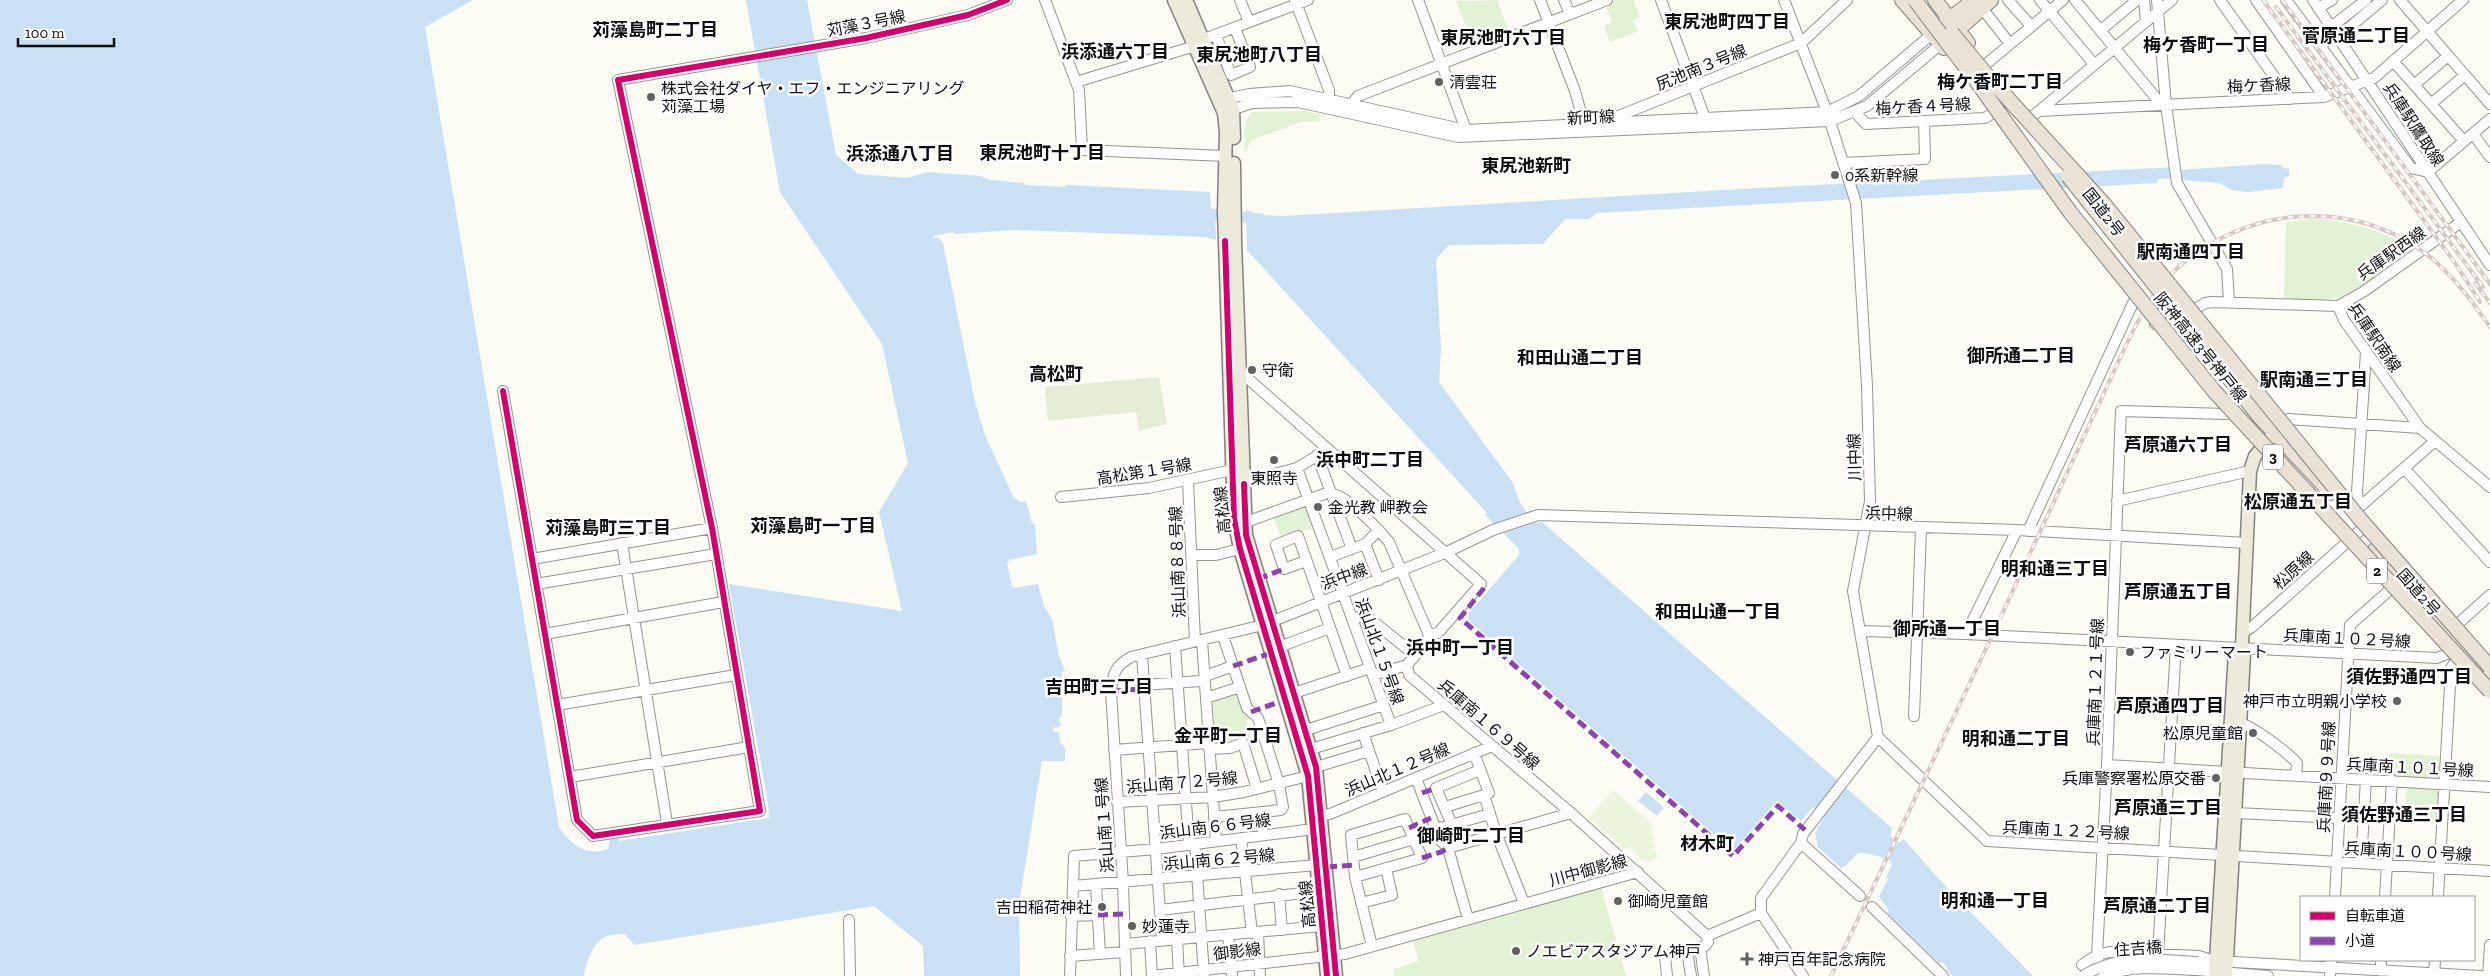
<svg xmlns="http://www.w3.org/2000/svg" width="2490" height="976" viewBox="0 0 2490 976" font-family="'Zilla Slab','Noto Sans JP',serif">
<rect width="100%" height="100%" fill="#fcfbf4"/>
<!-- green -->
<path fill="#e2f2d4" d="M 1497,0 L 1510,35 L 1475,49 L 1456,1 Z
M 1612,0 L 1633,0 L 1640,17 L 1633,20 L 1638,31 L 1610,42 L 1604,26 L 1612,22 L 1605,3 Z
M 1305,111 L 1321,114 L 1320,121 L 1301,122 L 1251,140 L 1245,154 C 1245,139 1241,124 1252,112 Z
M 2314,218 C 2349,222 2381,229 2411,248 C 2385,268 2357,297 2322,300 C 2310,301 2296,299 2284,298 L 2286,222 Z
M 1307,503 L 1316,527 L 1281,539 L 1273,515 Z
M 1234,692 L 1238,694 L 1250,716 L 1251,719 L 1246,720 L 1251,738 L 1230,746 L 1214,747 L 1211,700 Z
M 2389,753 L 2442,756 L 2441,779 L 2388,776 Z
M 2407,783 L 2442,785 L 2439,822 L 2404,819 Z
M 1601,887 L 1626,976 L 1394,976 L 1394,969 L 1418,961 L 1413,938 Z"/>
<!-- cemetery -->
<path fill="#e5edd7" d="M 1159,377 L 1167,424 L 1139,431 L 1136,412 L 1048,421 L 1045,387 Z"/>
<!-- pitch -->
<path fill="#ecf6dd" d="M 1613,790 L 1651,823 L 1657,858 L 1647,862 L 1644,859 L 1641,860 L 1629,846 L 1626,850 L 1589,818 Z"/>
<!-- water -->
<path fill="#cae1f5" d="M 0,0 L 473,0 L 425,27 L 559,827 C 571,845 587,857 608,849 L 610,838 L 618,838 L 619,841 L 769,818 L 768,804 L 729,584 L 902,611 L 879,512 L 908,463 L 882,344 L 780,192 L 746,0 L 807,0 L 836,155 L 858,174 L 907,178 L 927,172 L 981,176 L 990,180 L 1024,183 L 1025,185 L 1065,187 L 1066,185 L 1210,192 L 1211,208 L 1215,211 L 1216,240 L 1206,237 L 1014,230 L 955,234 L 953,232 L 933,236 L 933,238 L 939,238 L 943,243 L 975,402 L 985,435 L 1014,498 L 1021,502 L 1026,501 L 1032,523 L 1035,524 L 1037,554 L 1009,560 L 1007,563 L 1012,586 L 1015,588 L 1038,584 L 1044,606 L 1052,619 L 1059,656 L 1065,671 L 1062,672 L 1062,715 L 1059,718 L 1061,726 L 1053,728 L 1053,732 L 1059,732 L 1060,742 L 1065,748 L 1065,761 L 1042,761 L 1019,904 L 1020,976 L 924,976 L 923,946 L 874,906 L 634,945 L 625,934 C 619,934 611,934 605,937 C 593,943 585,964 584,976 L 0,976 Z
M 2264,164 L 2281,165 L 2281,167 L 2289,169 L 2289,176 L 2284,178 L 2283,188 L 2248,192 L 2232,190 L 2219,183 L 2180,180 L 2180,178 L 2157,179 L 2157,183 L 1597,213 L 1589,219 L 1565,219 L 1543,244 L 1449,245 L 1436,259 L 1441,350 L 1439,382 L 1513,483 L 1519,501 L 1534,523 L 1542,522 L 1892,828 L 1890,836 L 1898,843 L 1904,839 L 1935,875 L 2033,976 L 1952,976 L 1943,962 L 1939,963 L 1887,913 L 1889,910 L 1879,897 L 1888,879 L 1886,877 L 1892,865 L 1890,860 C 1886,858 1862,851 1859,853 C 1853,856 1850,864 1841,868 L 1818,847 L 1815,833 L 1824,817 L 1813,807 L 1801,821 L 1777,801 L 1733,851 L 1468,620 L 1469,613 L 1519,555 L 1519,549 L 1485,515 L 1487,513 L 1247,250 L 1246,209 L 1257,215 L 1283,216 L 1758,188 L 2177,167 L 2180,170 Z
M 1646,792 L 1664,808 L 1657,816 L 1638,801 Z"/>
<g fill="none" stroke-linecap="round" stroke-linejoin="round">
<!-- river -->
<path stroke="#cae1f5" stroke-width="11" d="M 1199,213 L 1261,219"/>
<defs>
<path id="minor" d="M 1045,0 L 1079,90 L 1082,150 L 1226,156
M 1240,0 L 1249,22
M 1295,0 L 1329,90 L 1329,100
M 1418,0 L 1466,130
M 1540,0 L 1575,91 L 1586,131
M 1564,0 L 1570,14
M 1661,0 L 1705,118
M 2008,0 L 2031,26
M 2040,0 L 2094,64
M 2075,0 L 2156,98 L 2166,105
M 2144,0 L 2146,21
M 2157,0 L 2166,105 L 2177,183 L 2227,269 L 2229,302
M 2220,0 L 2290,99
M 2256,0 L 2324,97
M 2286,0 L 2411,168 L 2428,172 L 2490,119
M 2313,0 L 2490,265
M 2400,0 L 2490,104
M 1982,8 L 2010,44
M 2318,8 L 2332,0
M 2331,27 L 2366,0
M 2101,30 L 2137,0
M 1216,35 L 1231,75 L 1250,67 L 1235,28
M 2338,37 L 2382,0
M 1204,39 L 1308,0
M 2393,61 L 2464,141
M 1985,65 L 2063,0
M 1076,82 L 1195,46
M 2414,85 L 2448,56
M 1221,100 L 1249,94 L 1290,91 L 1466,130 L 1827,112 L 1859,96 L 1932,34
M 2431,104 L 2465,75
M 1351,105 L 1358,96 L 1607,0
M 1228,111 L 1252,103 L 1298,102 L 1458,137 L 1830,121 L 1867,106 L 1941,44
M 2039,111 L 2172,0
M 1855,112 L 1866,124 L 1985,118 L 1996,111
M 2027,120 L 2039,111 L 2324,97 L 2374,78 L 2463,0
M 1613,123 L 1616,117 L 1801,43 L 1847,0
M 2473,134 L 2490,157
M 1843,163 L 1925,159 L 1924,121
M 2338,306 L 2363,292 L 2461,222
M 2194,310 L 2205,303 L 2212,302 L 2338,306 L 2344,320 L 2420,428 L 2490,487
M 2155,324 L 2172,297
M 1236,368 L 1481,584 L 1438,633 L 1429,635
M 503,391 L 577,820 L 593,836 L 760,811 L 712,528 L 618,80 L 866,38 L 968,15 L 1007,0
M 2279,427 L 2288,419 L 2420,428
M 1317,455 L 1352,549
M 1297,468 L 1391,725 L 1311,749
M 2404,468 L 2490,562
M 1188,481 L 1195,641
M 1237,484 L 1297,468 L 1328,449
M 1061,497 L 1149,488 L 1232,470
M 2117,501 L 2250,471
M 2359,508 L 2357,492 L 2366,352
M 2355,511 L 2435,441
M 1246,522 L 1327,493 C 1345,492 1377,528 1389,542 L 1429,635 L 1426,643 L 1407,665 L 1409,675 L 1571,813 L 1707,936 L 1761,913
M 2028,531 L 2133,303
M 622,543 L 667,823
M 1365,544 L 1379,580
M 1192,555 L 1216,555 L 1240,549
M 1330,557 L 1365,544 L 1379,530
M 532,559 L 712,528
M 1306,561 L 1284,569 L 1276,545 L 1298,536 L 1347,676
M 536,584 L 716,554
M 1353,619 L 1365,615 L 1415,655
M 2459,623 L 2490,595
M 1860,631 L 1966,634 L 2437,658 L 2449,653
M 2242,633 L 2252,627 L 2363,528
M 545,634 L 723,602
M 1966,634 L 2017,530
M 1202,641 L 1216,841
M 1175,646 L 1189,845
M 1279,647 L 1330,628
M 1142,655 L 1162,940
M 1373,675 L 1407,665
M 1144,685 L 1200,681 L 1208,675 L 1233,666
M 1294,693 L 1370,668
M 1206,698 L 1240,687
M 557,705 L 736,675
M 1914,716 L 1921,529
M 2240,723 C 2254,727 2287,752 2297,763 L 2296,776
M 1391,725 L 1444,705
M 1306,730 L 1384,705
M 1363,733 L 1383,792
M 1878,737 L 1987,841 L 2490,871
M 1209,749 L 1230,748 L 1243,743 L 1257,789
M 1114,750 L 1209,743
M 1474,753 L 1489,793 L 1484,795 L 1496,833 L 1524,903
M 2107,765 L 2490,787
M 1316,767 L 1369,751
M 570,777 L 749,747
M 1416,778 L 1440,840 L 1448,848 L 1468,919
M 1117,802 L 1213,797 L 1244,792 L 1308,776
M 1445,807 L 1484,795
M 1261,812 L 1263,835
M 2236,813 L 2339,818
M 1314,816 L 1330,814 L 1492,746
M 1214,817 L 1281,810 L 1283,807 L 1279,784 L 1258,718 L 1247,708 L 1223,636
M 1452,825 L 1436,788 L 1480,770
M 1436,829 L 1490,814
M 1241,838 L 1252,933
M 1801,843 L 1860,896
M 1195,844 L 1204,975
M 1448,848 L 1571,813
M 1353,857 L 1414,839
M 2361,863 L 2366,779
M 1355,877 L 1422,858 L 1405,819 L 1351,835 L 1355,877 L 1372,946
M 1096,885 L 1100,954
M 1073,886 L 1317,865
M 1279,894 L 1282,930
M 2335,897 L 2350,625 L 2392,588
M 2385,897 L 2392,780
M 2438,897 L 2451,668 L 2456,661
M 1361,903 L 1392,895 L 1386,868
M 1872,907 L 1943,976
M 1160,910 L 1319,891
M 1761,913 L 1761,898 L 1801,843 L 1803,834 L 1878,737 L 1853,591 L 1870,501 L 1867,386 L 1856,203 L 1827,112 L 1784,0
M 1761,913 L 1803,976
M 1071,916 L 1098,915
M 849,920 L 850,976
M 1258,932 L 1260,976
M 1228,935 L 1232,976
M 1177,939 L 1179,976
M 1150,941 L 1152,976
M 1125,944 L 1322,926
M 1700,947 L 1704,976
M 1687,950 L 1691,976
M 2158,954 L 2176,645
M 1070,956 L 1125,952
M 2198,962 L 2216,961 L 2481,976
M 2082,965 L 2097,955 L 2109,952 L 2199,956 L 2208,959
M 2197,970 L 2268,976
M 2381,971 L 2381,960
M 2106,972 L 2099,963 L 2097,955 L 2107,765 L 2121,411 L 2227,414
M 1070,976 L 1074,856 L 1156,849 L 1314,829
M 1126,976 L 1123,883 L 1111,691 C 1113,673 1115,666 1131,657 L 1263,625 L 1447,552 L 1493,530 L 1538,515 L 2017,530 L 2247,543
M 1152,976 L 1345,954 L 1638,872
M 1667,976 L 1665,956 L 1705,946 L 1708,942 L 1707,936
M 2132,976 L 2184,976
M 2330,976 L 2331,960
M 2434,976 L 2435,960
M 2488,976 L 2490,945"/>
<path id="major" d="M 1174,0 L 1224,113 L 1226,132 L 1224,211 L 1234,519 L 1240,549 L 1308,776 L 1327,976
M 1186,0 L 1233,109 L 1234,138
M 1234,163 L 1235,242 L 1246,535 L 1316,767 L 1336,976
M 2215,976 L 2235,653 L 2242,647
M 2226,976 L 2244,654 L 2242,647 L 2250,471 L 2255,456 L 2275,432"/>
<path id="highway" d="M 1902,0 L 1944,48
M 1935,0 L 1968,43
M 1943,24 L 1974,0
M 1951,36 L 1991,0
M 2229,378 L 2258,415 L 2331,493
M 2375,550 L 2490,678"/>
</defs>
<!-- minor casing -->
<use href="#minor" stroke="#959592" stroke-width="12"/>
<!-- major casing -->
<use href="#major" stroke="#82827f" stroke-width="15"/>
<!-- highway casing -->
<use href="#highway" stroke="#82827f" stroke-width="16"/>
<!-- minor -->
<use href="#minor" stroke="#fffefd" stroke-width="10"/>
<!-- major -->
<use href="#major" stroke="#eceada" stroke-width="12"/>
<!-- highway -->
<use href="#highway" stroke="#eae2d5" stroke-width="14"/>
<defs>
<path id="rail" d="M 2263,0 L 2455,263 L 2480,302
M 2282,0 L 2490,284
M 2276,7 L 2483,287
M 2475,283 L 2490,303
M 1831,976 L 1992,636 L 2127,343 C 2139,319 2152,292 2172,273 C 2244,204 2360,194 2437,263 C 2458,282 2474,304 2490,327"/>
</defs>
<!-- rail casing -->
<use href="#rail" stroke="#d7c6c4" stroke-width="4"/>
<!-- rail -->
<use href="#rail" stroke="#fff" stroke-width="2" stroke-dasharray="5.5" stroke-linecap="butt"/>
<defs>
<path id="minor-bridge" d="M 2083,976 C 2117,954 2160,960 2198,962
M 2104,976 C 2133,964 2167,969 2197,970"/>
<path id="highway-bridge" d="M 1915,0 L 1982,89 L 2070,212 L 2214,391 L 2490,691
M 1952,33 L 1991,80 L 2104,204 L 2360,519 L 2490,667
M 2068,176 L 2229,378"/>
</defs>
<!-- minor-bridge casing -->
<use href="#minor-bridge" stroke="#959592" stroke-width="12" stroke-linecap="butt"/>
<!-- highway-bridge casing -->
<use href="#highway-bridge" stroke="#82827f" stroke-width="16" stroke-linecap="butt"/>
<!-- minor-bridge -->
<use href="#minor-bridge" stroke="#fffefd" stroke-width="10"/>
<!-- highway-bridge -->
<use href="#highway-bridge" stroke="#eae2d5" stroke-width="14"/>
<!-- quiet -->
<path stroke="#8e44ad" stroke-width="5" stroke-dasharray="10 5" stroke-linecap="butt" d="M 1258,579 L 1284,569
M 1484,588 L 1460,618 L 1733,856 L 1778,806 L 1805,830
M 1233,666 L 1271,653
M 1111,691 L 1145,689
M 1251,712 L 1279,702
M 1422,793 L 1436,788
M 1409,828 L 1431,818
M 1422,858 L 1441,852 L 1448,848
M 1327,867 L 1354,865
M 1098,915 L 1124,914"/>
<defs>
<path id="cycleway" d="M 1225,241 L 1234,519 L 1240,549 L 1308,776 L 1327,976
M 503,391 L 577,820 L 593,836 L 760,811 L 712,528 L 618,80 L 866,38 L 968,15 L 1007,0
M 1244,484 L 1246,535 L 1316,767 L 1336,976"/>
</defs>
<!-- cycleway casing -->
<use href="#cycleway" stroke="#fff" stroke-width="9"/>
<!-- cycleway -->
<use href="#cycleway" stroke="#d6006c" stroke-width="6"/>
</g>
<!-- markers -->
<g fill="#61615e" stroke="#fff" stroke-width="2">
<circle cx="1439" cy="82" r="5"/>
<circle cx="651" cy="97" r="5"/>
<circle cx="1835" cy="175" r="5"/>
<circle cx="1252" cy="370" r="5"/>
<circle cx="1274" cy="460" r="5"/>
<circle cx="1318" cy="507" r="5"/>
<circle cx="2130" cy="652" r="5"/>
<circle cx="2397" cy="701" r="5"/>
<circle cx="2253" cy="733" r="5"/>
<circle cx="2216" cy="778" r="5"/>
<circle cx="1618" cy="901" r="5"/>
<circle cx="1102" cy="907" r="5"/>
<circle cx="1132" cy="926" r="5"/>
<circle cx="1516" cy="951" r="5"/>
<path d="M1744.5 951.5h5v5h5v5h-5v5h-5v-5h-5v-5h5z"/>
</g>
<g text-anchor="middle" stroke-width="5" stroke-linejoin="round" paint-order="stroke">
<!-- shield labels -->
<g fill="#fff" stroke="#565656" stroke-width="1">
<rect x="2263" y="444.5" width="20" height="25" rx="4"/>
<rect x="2367" y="558.5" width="20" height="25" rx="4"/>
</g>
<g font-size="15" font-weight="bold" fill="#0e0e0e">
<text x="2273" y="462">3</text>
<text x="2377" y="576">2</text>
</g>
<!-- street labels -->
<g font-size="16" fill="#0e0e0e" stroke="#fff">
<text transform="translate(866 23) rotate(-11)" y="6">苅藻３号線</text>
<text transform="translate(1701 67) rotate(-22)" y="6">尻池南３号線</text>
<text transform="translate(2259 85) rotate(-3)" y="6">梅ケ香線</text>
<text transform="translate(1923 106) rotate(-3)" y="6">梅ケ香４号線</text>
<text transform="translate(1591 117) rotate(-3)" y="6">新町線</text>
<text transform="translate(2414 124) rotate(57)" y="6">兵庫駅鷹取線</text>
<text transform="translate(2104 212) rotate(52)" y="6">国道2号</text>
<text transform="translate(2391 253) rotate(-35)" y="6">兵庫駅西線</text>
<text transform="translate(2375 337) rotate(56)" y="6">兵庫駅南線</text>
<text transform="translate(2201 347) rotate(51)" y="6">阪神高速3号神戸線</text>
<text transform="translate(1854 457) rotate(-91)" y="6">川中線</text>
<text transform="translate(1144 471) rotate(-9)" y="6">高松第１号線</text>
<text transform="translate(1222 510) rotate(-96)" y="6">高松線</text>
<text transform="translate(1889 513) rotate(2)" y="6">浜中線</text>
<text transform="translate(1177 562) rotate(-92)" y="6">浜山南８８号線</text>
<text transform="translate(2293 570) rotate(-42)" y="6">松原線</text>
<text transform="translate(1344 576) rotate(-20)" y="6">浜中線</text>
<text transform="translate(2419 592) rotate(49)" y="6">国道2号</text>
<text transform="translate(2347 638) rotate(3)" y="6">兵庫南１０２号線</text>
<text transform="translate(1380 651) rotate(70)" y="6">浜山北１５号線</text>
<text transform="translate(2095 682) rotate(-88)" y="6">兵庫南１２１号線</text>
<text transform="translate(1489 724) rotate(41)" y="6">兵庫南１６９号線</text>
<text transform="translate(2410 767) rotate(3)" y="6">兵庫南１０１号線</text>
<text transform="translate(1397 769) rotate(-23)" y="6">浜山北１２号線</text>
<text transform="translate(2326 777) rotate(-87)" y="6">兵庫南９９号線</text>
<text transform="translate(1182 782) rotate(-5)" y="6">浜山南７２号線</text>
<text transform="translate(1104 825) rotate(-94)" y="6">浜山南１号線</text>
<text transform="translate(1215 826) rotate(-7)" y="6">浜山南６６号線</text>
<text transform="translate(2066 830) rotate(3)" y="6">兵庫南１２２号線</text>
<text transform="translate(2408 851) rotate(3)" y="6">兵庫南１００号線</text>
<text transform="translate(1219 859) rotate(-5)" y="6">浜山南６２号線</text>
<text transform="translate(1588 870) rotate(-15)" y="6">川中御影線</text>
<text transform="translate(1307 904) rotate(-95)" y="6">高松線</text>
<text transform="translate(2138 948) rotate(-4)" y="6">住吉橋</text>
<text transform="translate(1237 951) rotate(-7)" y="6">御影線</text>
</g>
<!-- poi labels -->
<g font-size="16" fill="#0e0e0e" stroke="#fff" text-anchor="start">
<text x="1449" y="88">清雲荘</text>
<text x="661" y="94">株式会社ダイヤ・エフ・エンジニアリング<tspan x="661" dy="18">苅藻工場</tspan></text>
<text x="1845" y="181">0系新幹線</text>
<text x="1262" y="376">守衛</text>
<text x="1274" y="484" text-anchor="middle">東照寺</text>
<text x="1328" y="513">金光教 岬教会</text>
<text x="2140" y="658">ファミリーマート</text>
<text x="2387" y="707" text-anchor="end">神戸市立明親小学校</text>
<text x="2243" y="739" text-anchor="end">松原児童館</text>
<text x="2206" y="784" text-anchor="end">兵庫警察署松原交番</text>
<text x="1628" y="907">御崎児童館</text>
<text x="1092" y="913" text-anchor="end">吉田稲荷神社</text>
<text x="1142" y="932">妙蓮寺</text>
<text x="1526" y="957">ノエビアスタジアム神戸</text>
<text x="1758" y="965">神戸百年記念病院</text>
</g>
<!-- neighbourhood labels -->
<g font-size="18" font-weight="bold" fill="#0e0e0e" stroke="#fff">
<text x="1727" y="28">東尻池町四丁目</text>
<text x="655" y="36">苅藻島町二丁目</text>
<text x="2356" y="42">菅原通二丁目</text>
<text x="1503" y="44">東尻池町六丁目</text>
<text x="2206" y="51">梅ケ香町一丁目</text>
<text x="1115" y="58">浜添通六丁目</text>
<text x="1259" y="61">東尻池町八丁目</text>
<text x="2000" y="88">梅ケ香町二丁目</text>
<text x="1042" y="159">東尻池町十丁目</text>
<text x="900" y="160">浜添通八丁目</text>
<text x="1526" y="172">東尻池新町</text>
<text x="2191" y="258">駅南通四丁目</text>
<text x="2021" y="362">御所通二丁目</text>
<text x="1580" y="364">和田山通二丁目</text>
<text x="1056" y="380">高松町</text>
<text x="2314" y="386">駅南通三丁目</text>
<text x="2178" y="451">芦原通六丁目</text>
<text x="1370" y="466">浜中町二丁目</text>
<text x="2298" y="508">松原通五丁目</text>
<text x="813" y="532">苅藻島町一丁目</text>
<text x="608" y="534">苅藻島町三丁目</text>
<text x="2055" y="575">明和通三丁目</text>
<text x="2178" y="598">芦原通五丁目</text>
<text x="1718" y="618">和田山通一丁目</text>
<text x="1947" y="635">御所通一丁目</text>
<text x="1460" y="654">浜中町一丁目</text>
<text x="2409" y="683">須佐野通四丁目</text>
<text x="1099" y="693">吉田町三丁目</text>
<text x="2170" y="712">芦原通四丁目</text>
<text x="1228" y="742">金平町一丁目</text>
<text x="2016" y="745">明和通二丁目</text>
<text x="2168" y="814">芦原通三丁目</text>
<text x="2404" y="821">須佐野通三丁目</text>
<text x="1471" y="842">御崎町二丁目</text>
<text x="1707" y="850">材木町</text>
<text x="1995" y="907">明和通一丁目</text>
<text x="2157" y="912">芦原通二丁目</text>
</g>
</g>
<!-- legend -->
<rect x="2300" y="896" width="175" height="65" fill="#ffffff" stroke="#9f9f9f"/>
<rect x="2310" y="912" width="25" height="8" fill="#d6006c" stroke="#9f9f9f"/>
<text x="2345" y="921" font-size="15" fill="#0e0e0e">自転車道</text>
<rect x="2310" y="937" width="25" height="8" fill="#8e44ad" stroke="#9f9f9f"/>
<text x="2345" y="946" font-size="15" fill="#0e0e0e">小道</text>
<!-- scale -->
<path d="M18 38v8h96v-8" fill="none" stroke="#0e0e0e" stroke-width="2.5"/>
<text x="25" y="38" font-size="15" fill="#0e0e0e" stroke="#ffffff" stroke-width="4" paint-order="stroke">100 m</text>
</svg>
